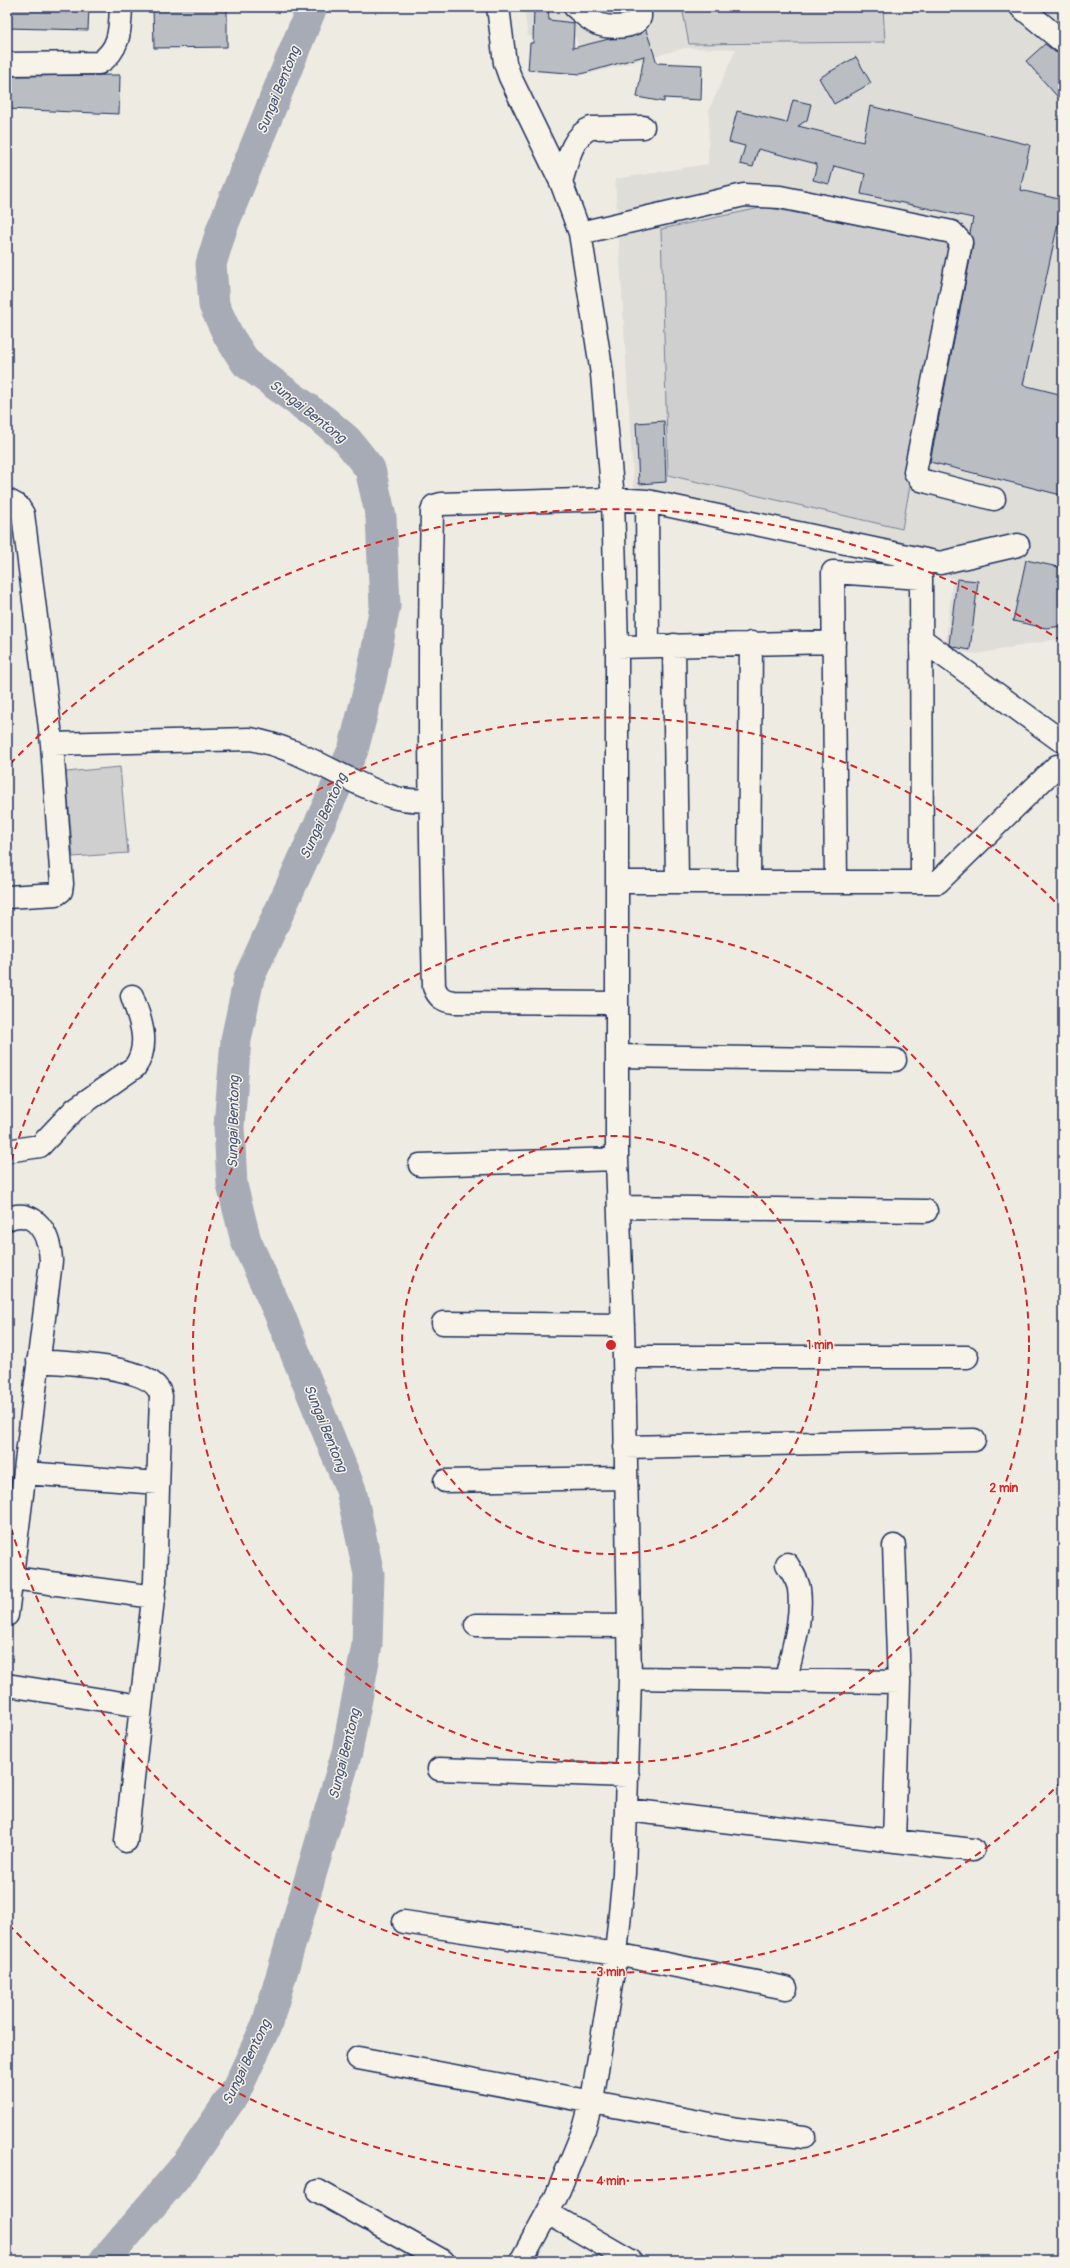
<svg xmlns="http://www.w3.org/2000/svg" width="1070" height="2268" viewBox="0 0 1070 2268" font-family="Pangolin,sans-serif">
<rect width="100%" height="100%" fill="#eeebe2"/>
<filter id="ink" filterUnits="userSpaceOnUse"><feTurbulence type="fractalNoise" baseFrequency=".025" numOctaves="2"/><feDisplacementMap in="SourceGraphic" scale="8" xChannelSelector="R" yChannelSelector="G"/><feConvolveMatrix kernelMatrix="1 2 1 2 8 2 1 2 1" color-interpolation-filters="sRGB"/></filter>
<g filter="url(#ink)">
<!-- built -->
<path fill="#deddd8" d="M 524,7 L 1063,7 L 1063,638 L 977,654 L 945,649 L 953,578 L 635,508 L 615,179 L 708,164 L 709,110 L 736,49 L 684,48 L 589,74 L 576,38 L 528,36 Z"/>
<!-- green -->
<path fill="#cfcfcf" stroke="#757f96" d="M 682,7 L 883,7 L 885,42 L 689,44 Z
M 765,207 L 955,244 L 902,529 L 668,475 L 661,229 Z
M 120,767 L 128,853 L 73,857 L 66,772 Z"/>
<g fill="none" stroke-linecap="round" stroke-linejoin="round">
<!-- river -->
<path stroke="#a6abb5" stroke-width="31" d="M 104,2261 L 185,2166 L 235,2093 L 267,2024 L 347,1752 L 367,1645 L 369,1574 L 351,1490 L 279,1313 L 246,1241 L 232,1185 L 229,1126 L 236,1040 L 249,978 L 353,750 L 371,680 L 385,606 L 381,517 L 370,469 L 347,440 L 326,422 L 246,363 L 228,335 L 214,305 L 211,264 L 222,228 L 312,7"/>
</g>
<!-- building -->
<path fill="#babdc2" stroke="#1b2f5e" d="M 7,7 L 89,7 L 88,30 L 7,28 Z
M 153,7 L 227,7 L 227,47 L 154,48 Z
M 534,7 L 548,7 L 549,20 L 574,23 L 573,48 L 609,39 L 631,37 L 646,30 L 657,63 L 702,65 L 701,100 L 664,98 L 664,102 L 637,97 L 644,56 L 581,74 L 528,70 L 530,43 L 533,43 Z
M 1045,44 L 1055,52 L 1063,54 L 1063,103 L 1026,61 Z
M 856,57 L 871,83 L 834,104 L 819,78 Z
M 120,75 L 119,114 L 7,109 L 7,76 Z
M 793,100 L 811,104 L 807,120 L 798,126 L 863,142 L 870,106 L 1030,145 L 1020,190 L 1063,200 L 1023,385 L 1063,395 L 1063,485 L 1061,495 L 930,462 L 973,244 L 970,233 L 973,218 L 861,194 L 865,174 L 834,166 L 829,184 L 813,180 L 817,164 L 758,149 L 753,167 L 740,164 L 745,146 L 729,142 L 737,111 L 787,123 Z
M 664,421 L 666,482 L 639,484 L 636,423 Z
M 1026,560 L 1063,568 L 1063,626 L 1046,628 L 1013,621 Z
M 957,579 L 978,581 L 970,650 L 954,647 L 949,644 Z"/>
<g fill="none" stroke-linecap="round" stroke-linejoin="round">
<defs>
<path id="minor" d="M 498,7 L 505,63 L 510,77 L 561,182 L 580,233 L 602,374 L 613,499 L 617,647 L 617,1159 L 624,1357 L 630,1678 L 624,1873 L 616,1954 L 592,2100 L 584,2129 L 556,2197 L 521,2261
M 575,7 C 582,13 589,20 598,24 C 608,28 635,29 640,17 C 640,14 640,10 640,7
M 1021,7 L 1063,42
M 7,64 L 99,63 C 120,50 120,30 121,7
M 561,182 C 567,164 571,136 591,128 L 643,127
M 580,233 L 744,195 L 780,197 L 952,232 L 961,242 L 915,472 L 921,480 L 928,482 L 994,499
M 7,500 L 18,506 L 23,514 L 52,744 L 62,884 L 61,891 L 57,894 L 7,897
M 647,501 L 648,646
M 921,639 L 1060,740
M 674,645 L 677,882
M 617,647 L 834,642
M 52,744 L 250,739 C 304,748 343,782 393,797 C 404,801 417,800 429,801
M 618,882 L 938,882 L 1057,766
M 749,882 L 751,643
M 836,882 L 833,572 L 921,578 L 922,882
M 616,1003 L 454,1002 C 443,1001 438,997 434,987 C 430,829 428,671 432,512 L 434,506 L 441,504 L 613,499 L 647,501 L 940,563 L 1018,545
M 618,1056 L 895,1060
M 7,1151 L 40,1146 L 75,1109 L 135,1067 C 151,1044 140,1019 132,996
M 420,1165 L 617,1159
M 620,1207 L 926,1211
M 7,1219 C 36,1206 50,1236 51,1261 L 7,1615
M 443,1323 L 623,1325
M 624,1357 L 967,1357
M 38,1361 C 66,1364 155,1364 161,1396 L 155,1581 L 126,1841
M 625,1447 L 974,1440
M 25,1473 L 158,1483
M 445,1481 L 625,1478
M 13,1578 L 154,1597
M 476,1625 L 629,1626
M 630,1678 L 899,1682
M 786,1679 C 792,1651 803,1619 799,1589 C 798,1580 791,1571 787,1564
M 7,1685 L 141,1706
M 439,1769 L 628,1776
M 627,1810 L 973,1850
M 894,1841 L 899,1682 L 894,1546
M 404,1922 L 616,1954 L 786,1988
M 358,2058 L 737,2129 L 804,2137
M 318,2191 L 443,2261
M 548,2213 L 631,2261"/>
</defs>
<!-- minor casing -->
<use href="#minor" stroke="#1b2f5e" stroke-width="25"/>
<!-- minor -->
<use href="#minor" stroke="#f7f3e8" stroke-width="22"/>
</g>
</g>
<!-- distance rings -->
<g fill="none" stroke="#d62828" stroke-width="2" stroke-dasharray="7 5">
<circle cx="611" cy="1345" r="209"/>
<circle cx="611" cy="1345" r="418"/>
<path d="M1062 1781A627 627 0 0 1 8 1518M8 1172A627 627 0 0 1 1062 909"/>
<path d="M1060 2050A836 836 0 0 1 10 1926M10 764A836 836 0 0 1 1060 640"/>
</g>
<g text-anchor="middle" stroke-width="3" stroke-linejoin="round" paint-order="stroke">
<!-- water labels -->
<g font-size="14" font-style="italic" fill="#455478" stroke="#f7f3e8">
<text transform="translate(278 90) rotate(-68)" y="5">Sungai Bentong</text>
<text transform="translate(308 411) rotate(38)" y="5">Sungai Bentong</text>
<text transform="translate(323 816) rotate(-65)" y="5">Sungai Bentong</text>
<text transform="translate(233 1122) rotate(-89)" y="5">Sungai Bentong</text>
<text transform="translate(326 1428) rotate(68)" y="5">Sungai Bentong</text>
<text transform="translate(344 1754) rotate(-76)" y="5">Sungai Bentong</text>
<text transform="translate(246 2062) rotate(-64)" y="5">Sungai Bentong</text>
</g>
</g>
<circle cx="611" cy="1345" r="6" fill="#d62828" stroke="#f7f3e8" stroke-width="2"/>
<g font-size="12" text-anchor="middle" font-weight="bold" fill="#d62828" stroke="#f7f3e8" stroke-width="3" stroke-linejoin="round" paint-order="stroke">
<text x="820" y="1349">1 min</text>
<text x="1004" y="1492">2 min</text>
<text x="611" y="1976">3 min</text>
<text x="611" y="2185">4 min</text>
</g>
<!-- margin -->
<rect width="1070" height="2268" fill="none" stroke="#f7f3e8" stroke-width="24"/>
<rect x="12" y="12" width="1046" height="2244" fill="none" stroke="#1b2f5e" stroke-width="1.5" filter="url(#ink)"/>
</svg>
